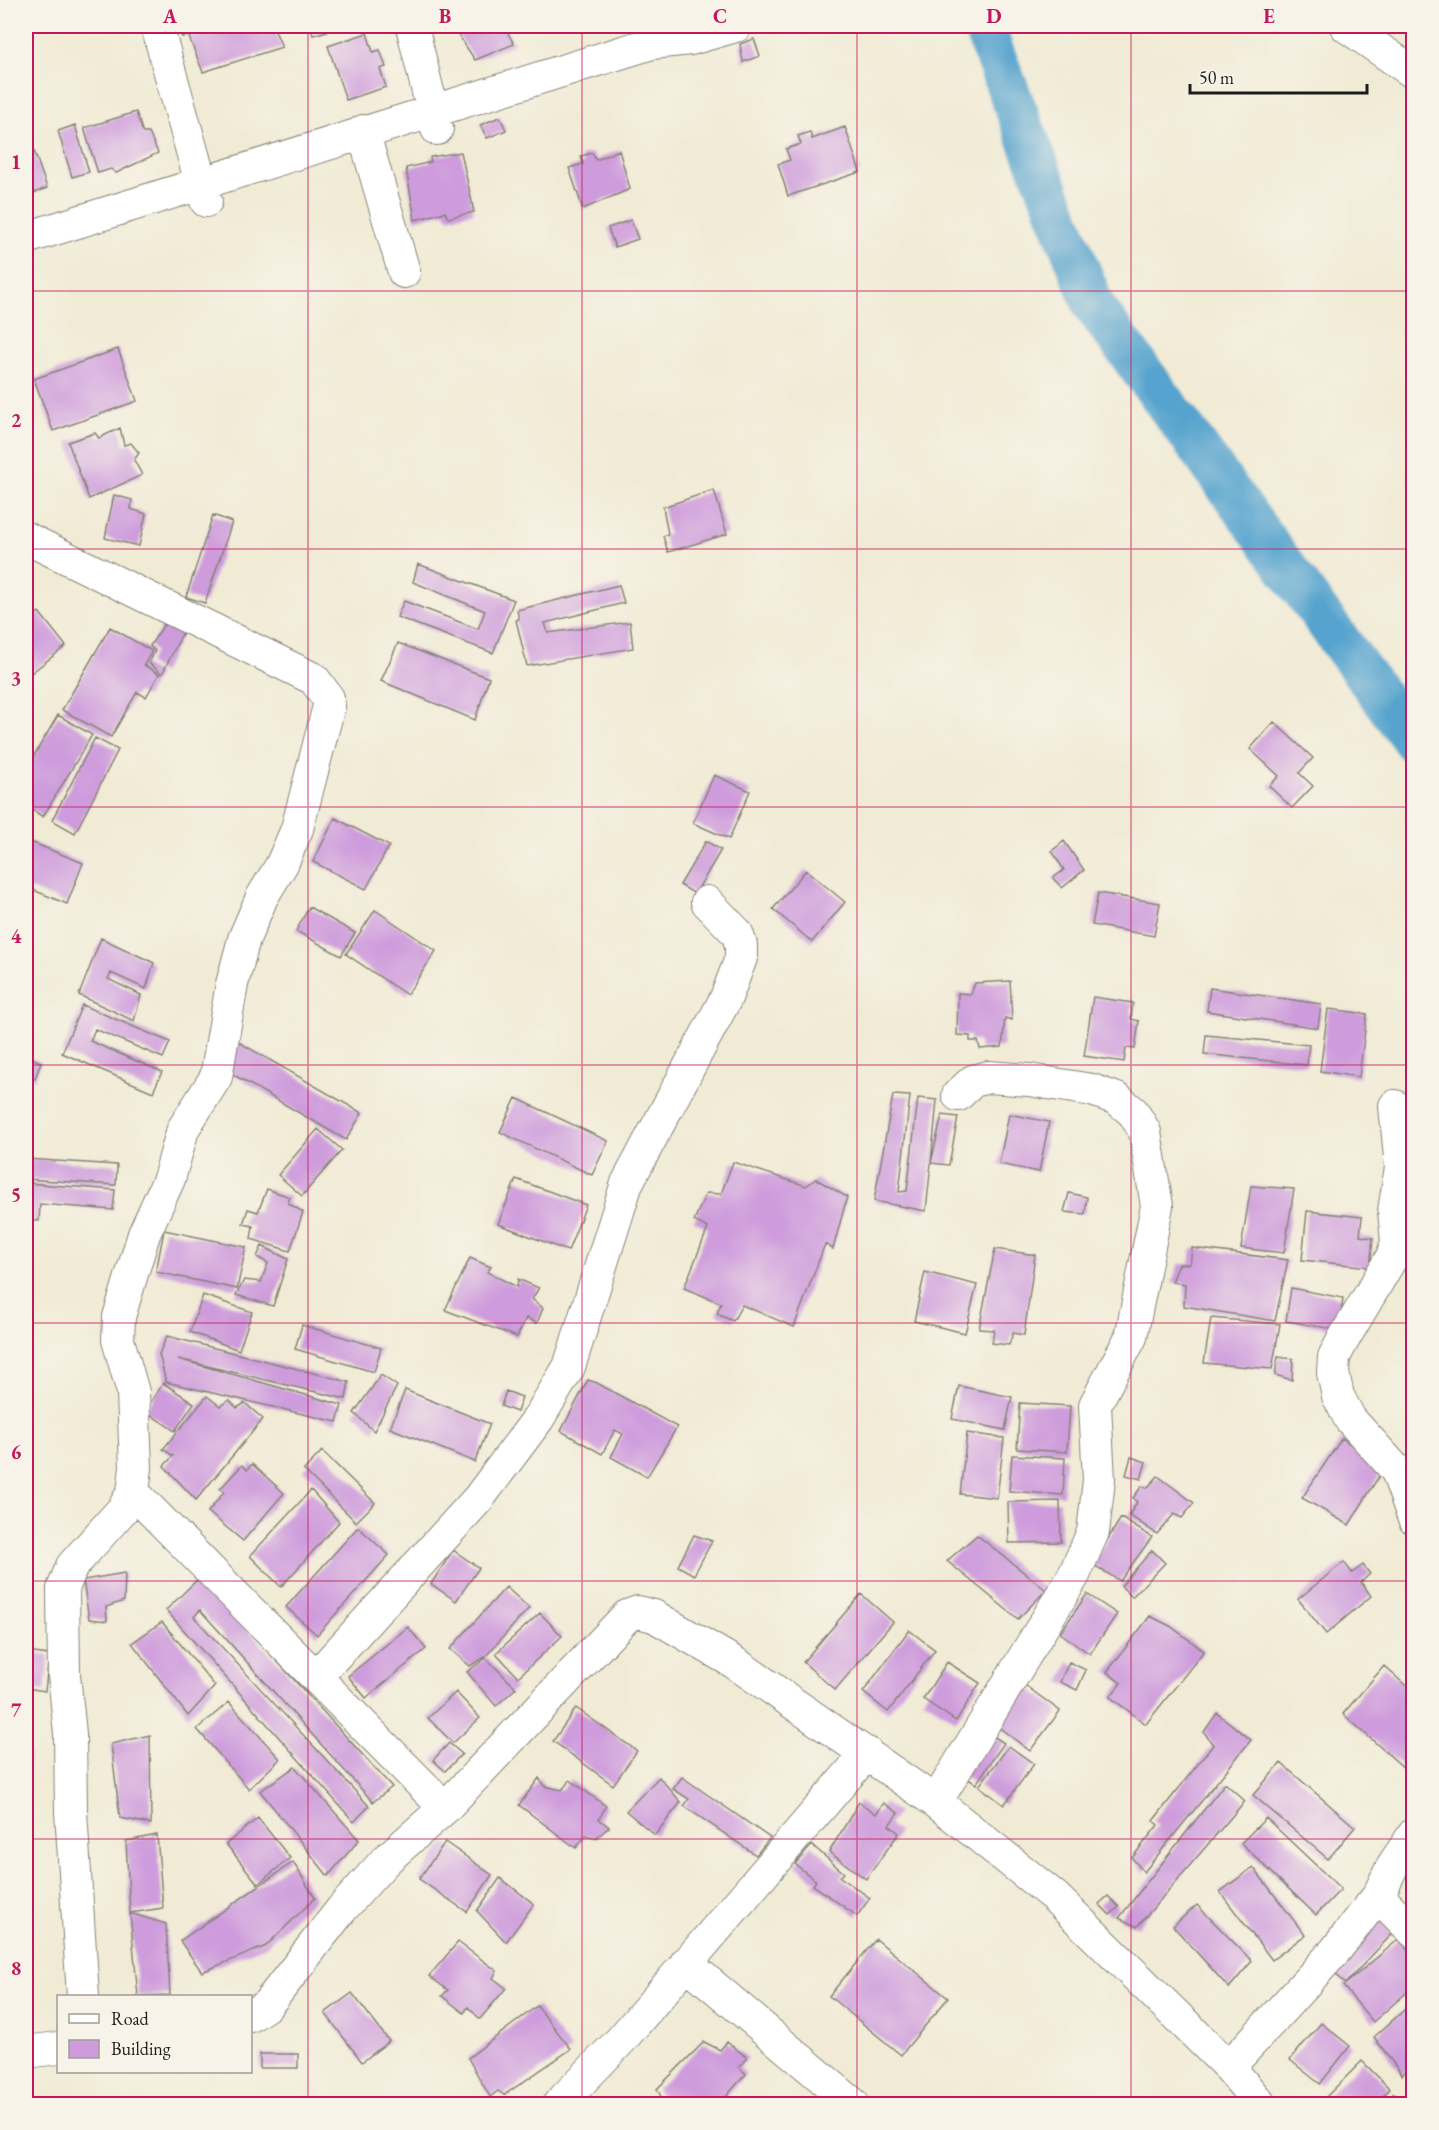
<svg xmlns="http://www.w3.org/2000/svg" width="1439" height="2130" viewBox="0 0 1439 2130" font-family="'EB Garamond',serif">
<rect width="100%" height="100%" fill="#f7f3e8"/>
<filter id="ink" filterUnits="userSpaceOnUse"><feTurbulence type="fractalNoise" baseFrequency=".0167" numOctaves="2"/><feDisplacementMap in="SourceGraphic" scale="12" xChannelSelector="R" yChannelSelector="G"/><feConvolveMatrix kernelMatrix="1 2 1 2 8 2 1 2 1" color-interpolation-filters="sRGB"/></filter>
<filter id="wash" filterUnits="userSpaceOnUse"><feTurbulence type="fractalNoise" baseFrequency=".008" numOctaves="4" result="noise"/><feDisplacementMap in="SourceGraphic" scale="24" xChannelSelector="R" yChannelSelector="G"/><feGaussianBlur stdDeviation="1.35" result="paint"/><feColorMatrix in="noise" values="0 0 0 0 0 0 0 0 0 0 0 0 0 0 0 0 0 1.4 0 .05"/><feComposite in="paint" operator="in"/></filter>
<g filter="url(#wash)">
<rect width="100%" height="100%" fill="#f1ebd5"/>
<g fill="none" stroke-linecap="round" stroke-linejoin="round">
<!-- river -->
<path stroke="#55a3ce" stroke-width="42" d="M 983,26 L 1094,306 L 1414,742"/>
</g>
<g id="blocks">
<!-- building -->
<path fill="#ce9bdc" d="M 178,26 L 214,26 L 182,37 Z
M 225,26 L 273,26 L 282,47 L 203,72 L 189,37 Z
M 310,26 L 345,26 L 313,35 Z
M 455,26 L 507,26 L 505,28 L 514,44 L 475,60 L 453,27 Z
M 367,33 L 373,52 L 380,50 L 386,67 L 380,69 L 386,87 L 346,100 L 328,46 Z
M 754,39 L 760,56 L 743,62 L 740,44 Z
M 136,112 L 143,133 L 149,133 L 158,153 L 116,173 L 111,169 L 98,173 L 84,128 Z
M 500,117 L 506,130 L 487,138 L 480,125 Z
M 75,125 L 89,172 L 72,177 L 58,131 Z
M 845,127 L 860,172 L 788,196 L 778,164 L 790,160 L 786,149 L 801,144 L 798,136 L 810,132 L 812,139 Z
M 33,148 L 47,188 L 26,196 L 26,150 Z
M 619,150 L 630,189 L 583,209 L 569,168 L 583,164 L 581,156 L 592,153 L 596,160 Z
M 461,152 L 474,212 L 448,218 L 445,212 L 415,220 L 406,168 L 431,162 L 430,157 Z
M 631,220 L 638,239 L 615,247 L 608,228 Z
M 118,349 L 137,401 L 53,431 L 34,379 Z
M 120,428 L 124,445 L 131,443 L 139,453 L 134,460 L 142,475 L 89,499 L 68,442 L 95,433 L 99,438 Z
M 714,490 L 727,534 L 668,552 L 663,536 L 668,534 L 663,507 Z
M 114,495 L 132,500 L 131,509 L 146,514 L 139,546 L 105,538 Z
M 213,515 L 232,522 L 205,603 L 186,597 Z
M 418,564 L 514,600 L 493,653 L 397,617 L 404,601 L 478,629 L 485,611 L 413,582 Z
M 619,585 L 624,603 L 545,623 L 548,633 L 630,622 L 633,648 L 527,666 L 516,620 L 519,619 L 517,610 Z
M 39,612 L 66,646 L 26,677 L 26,622 Z
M 164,624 L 183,632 L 162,674 L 149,663 L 155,651 L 150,646 Z
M 110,627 L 152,651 L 144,665 L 159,674 L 146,697 L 137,692 L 111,737 L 62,710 Z
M 398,643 L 489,678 L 475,720 L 381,681 Z
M 58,715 L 92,735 L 43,817 L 26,806 L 26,769 Z
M 1274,722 L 1313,758 L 1299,773 L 1313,786 L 1292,808 L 1269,786 L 1279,776 L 1250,749 Z
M 95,738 L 118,750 L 75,833 L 52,820 Z
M 714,775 L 750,791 L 729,839 L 693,823 Z
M 335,818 L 389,846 L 366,889 L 313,862 Z
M 26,840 L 83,863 L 67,904 L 26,887 Z
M 706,841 L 721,850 L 695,894 L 680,885 Z
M 1064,841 L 1084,870 L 1062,888 L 1053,878 L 1064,870 L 1052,851 Z
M 806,870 L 845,902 L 812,942 L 773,909 Z
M 1098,893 L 1160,903 L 1154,936 L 1092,925 Z
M 309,907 L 355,933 L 341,956 L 296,931 Z
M 375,910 L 436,951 L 407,995 L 346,954 Z
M 101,938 L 154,963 L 146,989 L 111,973 L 108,979 L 141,995 L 134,1021 L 79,995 Z
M 1010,981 L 1012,1020 L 1005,1018 L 1002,1047 L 980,1049 L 978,1041 L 970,1041 L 970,1036 L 957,1035 L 958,993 L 971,994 L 975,983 Z
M 1210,988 L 1321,1004 L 1318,1028 L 1207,1011 Z
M 1093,997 L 1133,1003 L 1131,1019 L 1139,1021 L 1135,1049 L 1126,1048 L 1124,1062 L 1084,1056 Z
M 82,1005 L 170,1042 L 163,1058 L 95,1029 L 90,1041 L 162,1072 L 153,1092 L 62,1053 Z
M 1328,1009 L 1367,1014 L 1359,1077 L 1320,1071 Z
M 1206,1035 L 1309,1045 L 1307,1065 L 1204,1054 Z
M 235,1040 L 362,1113 L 346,1140 L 220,1067 Z
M 26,1056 L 41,1062 L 35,1079 L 26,1075 Z
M 893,1095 L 910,1096 L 899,1192 L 907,1191 L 918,1098 L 937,1100 L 931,1163 L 942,1115 L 958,1117 L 949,1165 L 931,1163 L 926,1211 L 874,1201 Z
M 516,1098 L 608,1141 L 592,1175 L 500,1132 Z
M 1009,1114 L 1049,1122 L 1039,1172 L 999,1164 Z
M 318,1129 L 342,1150 L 302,1196 L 278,1175 Z
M 26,1159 L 117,1165 L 116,1185 L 26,1179 Z
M 733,1162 L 806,1186 L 816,1179 L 847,1197 L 833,1249 L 825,1244 L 794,1327 L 742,1305 L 733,1321 L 717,1314 L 721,1303 L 684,1288 L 708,1228 L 694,1221 L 706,1193 L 721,1194 Z
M 516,1179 L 586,1205 L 568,1251 L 498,1224 Z
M 26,1183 L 115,1190 L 113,1210 L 40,1204 L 39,1221 L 26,1220 Z
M 1251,1186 L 1294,1189 L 1284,1253 L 1241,1248 Z
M 267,1189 L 290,1197 L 288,1203 L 303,1212 L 290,1251 L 251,1239 L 253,1226 L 243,1224 L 248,1209 L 258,1212 Z
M 1069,1193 L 1087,1197 L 1085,1214 L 1064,1212 Z
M 1307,1211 L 1362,1217 L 1360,1236 L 1373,1238 L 1370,1267 L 1302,1260 Z
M 164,1230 L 246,1247 L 237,1289 L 156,1272 Z
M 262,1246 L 288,1259 L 273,1306 L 236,1295 L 244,1280 L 261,1282 L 268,1263 L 257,1257 Z
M 1192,1248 L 1288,1260 L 1275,1321 L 1184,1306 L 1185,1284 L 1172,1282 L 1179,1264 L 1190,1264 Z
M 995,1249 L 1035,1255 L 1024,1335 L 1013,1333 L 1009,1345 L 992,1343 L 994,1330 L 979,1329 Z
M 470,1258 L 491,1267 L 487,1272 L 517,1287 L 518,1279 L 539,1288 L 532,1299 L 543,1308 L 537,1323 L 526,1318 L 517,1337 L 445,1310 Z
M 925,1272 L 977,1285 L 965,1333 L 914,1321 Z
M 1291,1288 L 1343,1298 L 1339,1330 L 1286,1321 Z
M 203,1295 L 252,1312 L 239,1350 L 190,1332 Z
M 1211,1318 L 1280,1324 L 1272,1369 L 1204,1363 Z
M 302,1325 L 381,1348 L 374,1372 L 295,1349 Z
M 167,1336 L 349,1382 L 346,1399 L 178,1359 L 342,1405 L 337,1422 L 166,1382 L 159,1354 Z
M 1278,1357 L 1293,1359 L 1292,1380 L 1275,1375 Z
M 381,1375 L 397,1386 L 374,1431 L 354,1413 Z
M 588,1380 L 597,1383 L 677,1427 L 647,1477 L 611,1457 L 623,1434 L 615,1430 L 602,1454 L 561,1431 Z
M 163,1383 L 194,1403 L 175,1431 L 145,1411 Z
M 959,1386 L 1012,1397 L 1005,1430 L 952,1419 Z
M 405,1390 L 490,1424 L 475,1462 L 390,1428 Z
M 506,1391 L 522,1397 L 517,1412 L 501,1406 Z
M 207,1396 L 220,1406 L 229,1400 L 237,1408 L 245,1403 L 263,1419 L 196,1500 L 164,1466 L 173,1456 L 163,1449 Z
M 1020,1403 L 1070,1406 L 1067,1452 L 1017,1449 Z
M 967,1433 L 1004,1438 L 997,1498 L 960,1494 Z
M 1342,1438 L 1384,1468 L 1349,1525 L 1302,1498 Z
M 322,1451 L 375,1503 L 356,1522 L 304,1470 Z
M 1012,1455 L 1065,1458 L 1063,1495 L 1009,1491 Z
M 1131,1457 L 1146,1462 L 1141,1479 L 1126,1475 Z
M 252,1464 L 284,1493 L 243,1541 L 208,1512 L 224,1492 L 220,1489 L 242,1465 L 247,1470 Z
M 1158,1476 L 1194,1503 L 1182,1518 L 1174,1514 L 1157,1534 L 1129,1515 L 1137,1502 L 1133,1498 L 1142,1486 L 1147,1488 Z
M 311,1490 L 339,1522 L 281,1587 L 250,1556 Z
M 1060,1501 L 1061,1542 L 1009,1543 L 1008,1502 Z
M 1121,1518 L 1152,1537 L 1120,1581 L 1092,1564 Z
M 358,1527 L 389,1555 L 317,1635 L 286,1607 Z
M 694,1535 L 712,1541 L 694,1575 L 678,1566 Z
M 977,1535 L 1046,1590 L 1018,1619 L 947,1561 Z
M 453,1550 L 479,1568 L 456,1601 L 431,1584 Z
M 1152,1550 L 1165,1563 L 1132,1597 L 1121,1586 Z
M 1344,1562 L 1352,1573 L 1363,1565 L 1370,1574 L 1361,1582 L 1371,1596 L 1326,1634 L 1298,1599 Z
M 125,1573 L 124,1601 L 106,1607 L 107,1621 L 89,1619 L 83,1580 Z
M 200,1577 L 392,1787 L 373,1802 L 200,1610 L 194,1617 L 369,1806 L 354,1822 L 166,1610 Z
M 506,1587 L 529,1608 L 485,1657 L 470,1666 L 450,1649 Z
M 861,1594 L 893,1622 L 835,1690 L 803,1662 Z
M 1087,1594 L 1117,1614 L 1090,1654 L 1060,1633 Z
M 540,1613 L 562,1636 L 518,1677 L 496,1653 Z
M 1150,1616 L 1170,1626 L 1204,1651 L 1146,1724 L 1110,1697 L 1121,1683 L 1107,1672 Z
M 162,1622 L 215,1686 L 188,1716 L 132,1643 Z
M 408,1627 L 426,1649 L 366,1698 L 348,1676 Z
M 909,1630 L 935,1650 L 888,1712 L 863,1692 Z
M 26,1652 L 49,1655 L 45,1691 L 26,1688 Z
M 486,1658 L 516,1688 L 496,1706 L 467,1672 Z
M 947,1662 L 980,1683 L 956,1721 L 923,1699 Z
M 1069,1662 L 1086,1670 L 1077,1690 L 1060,1682 Z
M 1384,1666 L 1413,1692 L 1413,1776 L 1343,1714 Z
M 1026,1686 L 1060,1711 L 1030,1751 L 996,1725 Z
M 456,1692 L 480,1718 L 453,1743 L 428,1718 Z
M 229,1702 L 280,1759 L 249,1789 L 197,1729 Z
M 576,1708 L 637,1751 L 613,1785 L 553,1741 Z
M 1217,1713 L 1251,1740 L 1144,1872 L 1132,1858 L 1158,1825 L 1153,1821 L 1213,1745 L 1204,1732 Z
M 987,1732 L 1004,1743 L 976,1784 L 959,1773 Z
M 150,1735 L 151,1824 L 120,1818 L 111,1744 Z
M 449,1743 L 462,1754 L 445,1771 L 433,1760 Z
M 1009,1746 L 1034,1764 L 1004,1805 L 979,1786 Z
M 26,1750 L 29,1751 L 27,1776 L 26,1776 Z
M 1281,1763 L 1355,1827 L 1328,1859 L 1253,1795 Z
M 295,1767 L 359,1840 L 328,1876 L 260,1791 Z
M 659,1777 L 681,1802 L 655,1835 L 626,1811 Z
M 682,1777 L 770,1838 L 756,1855 L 684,1806 L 689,1799 L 673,1789 Z
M 539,1778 L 544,1786 L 562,1790 L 570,1780 L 606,1806 L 599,1819 L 609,1827 L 596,1838 L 586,1835 L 576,1848 L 519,1805 Z
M 1225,1783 L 1245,1801 L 1137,1927 L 1119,1918 Z
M 859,1802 L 876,1814 L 884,1803 L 898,1813 L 889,1825 L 899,1833 L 866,1879 L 829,1852 Z
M 26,1817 L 30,1817 L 29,1862 L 26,1862 Z
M 258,1818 L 290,1858 L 258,1884 L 226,1844 Z
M 1266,1818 L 1341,1889 L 1316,1915 L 1241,1843 Z
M 157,1835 L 163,1908 L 130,1913 L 166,1924 L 170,1995 L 138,1996 L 130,1913 L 126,1841 Z
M 445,1842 L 492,1875 L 467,1912 L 419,1879 Z
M 812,1845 L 844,1873 L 840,1877 L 870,1898 L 857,1916 L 813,1885 L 816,1881 L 795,1864 Z
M 293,1862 L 315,1898 L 266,1946 L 202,1972 L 180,1941 Z
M 1253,1867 L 1305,1935 L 1272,1960 L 1220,1892 Z
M 1413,1869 L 1413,1884 L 1406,1875 Z
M 500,1878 L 534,1904 L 506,1942 L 477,1911 Z
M 1108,1896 L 1119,1907 L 1110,1915 L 1099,1904 Z
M 1197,1905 L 1252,1961 L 1229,1988 L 1173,1926 Z
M 1380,1918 L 1393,1933 L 1345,1984 L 1331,1968 Z
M 876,1939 L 948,1998 L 901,2055 L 829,1996 Z
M 1399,1939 L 1413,1956 L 1413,1987 L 1373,2022 L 1343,1986 Z
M 458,1942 L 497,1971 L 493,1978 L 506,1988 L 480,2019 L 468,2007 L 464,2013 L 442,1996 L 448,1990 L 429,1976 Z
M 352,1993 L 389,2041 L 362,2062 L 325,2013 Z
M 1413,2002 L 1413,2063 L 1402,2075 L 1374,2037 Z
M 537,2006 L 571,2049 L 504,2095 L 498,2091 L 490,2097 L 468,2058 Z
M 1321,2023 L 1350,2046 L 1320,2084 L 1290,2060 Z
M 704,2042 L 720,2050 L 727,2042 L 748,2058 L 739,2067 L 746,2074 L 719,2104 L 681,2104 L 676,2101 L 672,2104 L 665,2104 L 657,2089 Z
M 260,2054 L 298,2054 L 298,2068 L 260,2068 Z
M 1362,2061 L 1390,2089 L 1375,2104 L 1319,2104 Z
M 1394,2093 L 1405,2104 L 1382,2104 Z"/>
</g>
</g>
<g filter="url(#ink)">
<use href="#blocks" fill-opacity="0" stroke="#868478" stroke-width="1.5"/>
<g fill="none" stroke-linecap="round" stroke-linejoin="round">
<defs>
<path id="minor" d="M 157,26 L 206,201
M 412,26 L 437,129
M 1346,26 L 1414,73
M 363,131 L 404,272
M 26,238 L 652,43 L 691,39 L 736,26
M 26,538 L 314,679 L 328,698 L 329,706 L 297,829 L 282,864 L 262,897 L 244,939 L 232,984 L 216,1077 L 183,1129 L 169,1179 L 144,1234 L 119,1317 L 118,1340 L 133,1392 L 136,1468 L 133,1492 L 123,1509 L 72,1566 L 63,1589 L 64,1675 L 70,1734 L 71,1812 L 83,1996
M 1395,1106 L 1401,1167 L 1394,1211 L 1397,1242 L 1392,1257 L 1343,1340 L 1334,1357 L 1333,1373 L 1338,1396 L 1350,1419 L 1397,1471 L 1414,1519
M 133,1492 L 445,1808
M 316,1677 L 478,1499 L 538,1419 L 569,1367 L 627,1183 L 726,998 L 741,958 L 741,945 L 737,933 L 707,902
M 936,1802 L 1074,1575 L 1093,1532 L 1099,1480 L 1095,1405 L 1131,1337 L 1157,1206 L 1145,1132 L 1133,1112 L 1117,1099 L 1092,1090 L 1029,1080 L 989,1077 L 973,1081 L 958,1095
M 1378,1896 L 1414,1932
M 686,1963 L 853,2104
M 250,2016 L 267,2005 L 341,1910 L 386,1860 L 445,1808 L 627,1616 L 638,1612 L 654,1616 L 735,1663 L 936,1802 L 1055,1897 L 1229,2067 L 1260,2104
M 26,2052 L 58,2048
M 1229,2067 L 1335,1951 L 1378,1896 L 1393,1865 L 1414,1834
M 559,2104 L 621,2040 L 867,1753"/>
</defs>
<!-- minor casing -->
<use href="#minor" stroke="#868478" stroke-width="34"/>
<!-- minor -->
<use href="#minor" stroke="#fff" stroke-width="32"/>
</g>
</g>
<!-- grid -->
<path fill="none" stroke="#c2185b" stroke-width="1.5" stroke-opacity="0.55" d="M 308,26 L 308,2104M 582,26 L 582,2104M 857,26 L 857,2104M 1131,26 L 1131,2104M 26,291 L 1414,291M 26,549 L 1414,549M 26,807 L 1414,807M 26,1065 L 1414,1065M 26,1323 L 1414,1323M 26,1581 L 1414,1581M 26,1839 L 1414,1839"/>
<!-- margin -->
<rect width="1439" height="2130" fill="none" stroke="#f7f3e8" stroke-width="66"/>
<!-- legend -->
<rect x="57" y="1995" width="195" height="78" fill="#f7f3e8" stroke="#9f9d96" stroke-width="1.5"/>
<rect x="69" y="2014" width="30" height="9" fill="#ffffff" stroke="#9f9d96" stroke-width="1.5"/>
<text x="111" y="2025" font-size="18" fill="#1c1c1c">Road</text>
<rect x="69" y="2040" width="30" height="18" fill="#ce9bdc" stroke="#9f9d96" stroke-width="1.5"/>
<text x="111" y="2055" font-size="18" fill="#1c1c1c">Building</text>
<!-- scale -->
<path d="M1190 84v9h177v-9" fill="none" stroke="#1c1c1c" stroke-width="3"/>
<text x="1199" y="84" font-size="18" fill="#1c1c1c" stroke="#f7f3e8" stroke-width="4.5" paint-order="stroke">50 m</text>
<rect x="33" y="33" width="1373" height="2064" fill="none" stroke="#c2185b" stroke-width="2"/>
<g font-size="20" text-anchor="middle" font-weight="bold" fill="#c2185b">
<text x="170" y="23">A</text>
<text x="445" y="23">B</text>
<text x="720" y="23">C</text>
<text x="994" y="23">D</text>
<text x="1269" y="23">E</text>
<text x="16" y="169">1</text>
<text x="16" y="427">2</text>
<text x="16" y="685">3</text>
<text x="16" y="943">4</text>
<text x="16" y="1201">5</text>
<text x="16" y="1459">6</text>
<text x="16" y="1717">7</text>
<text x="16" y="1975">8</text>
</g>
</svg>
